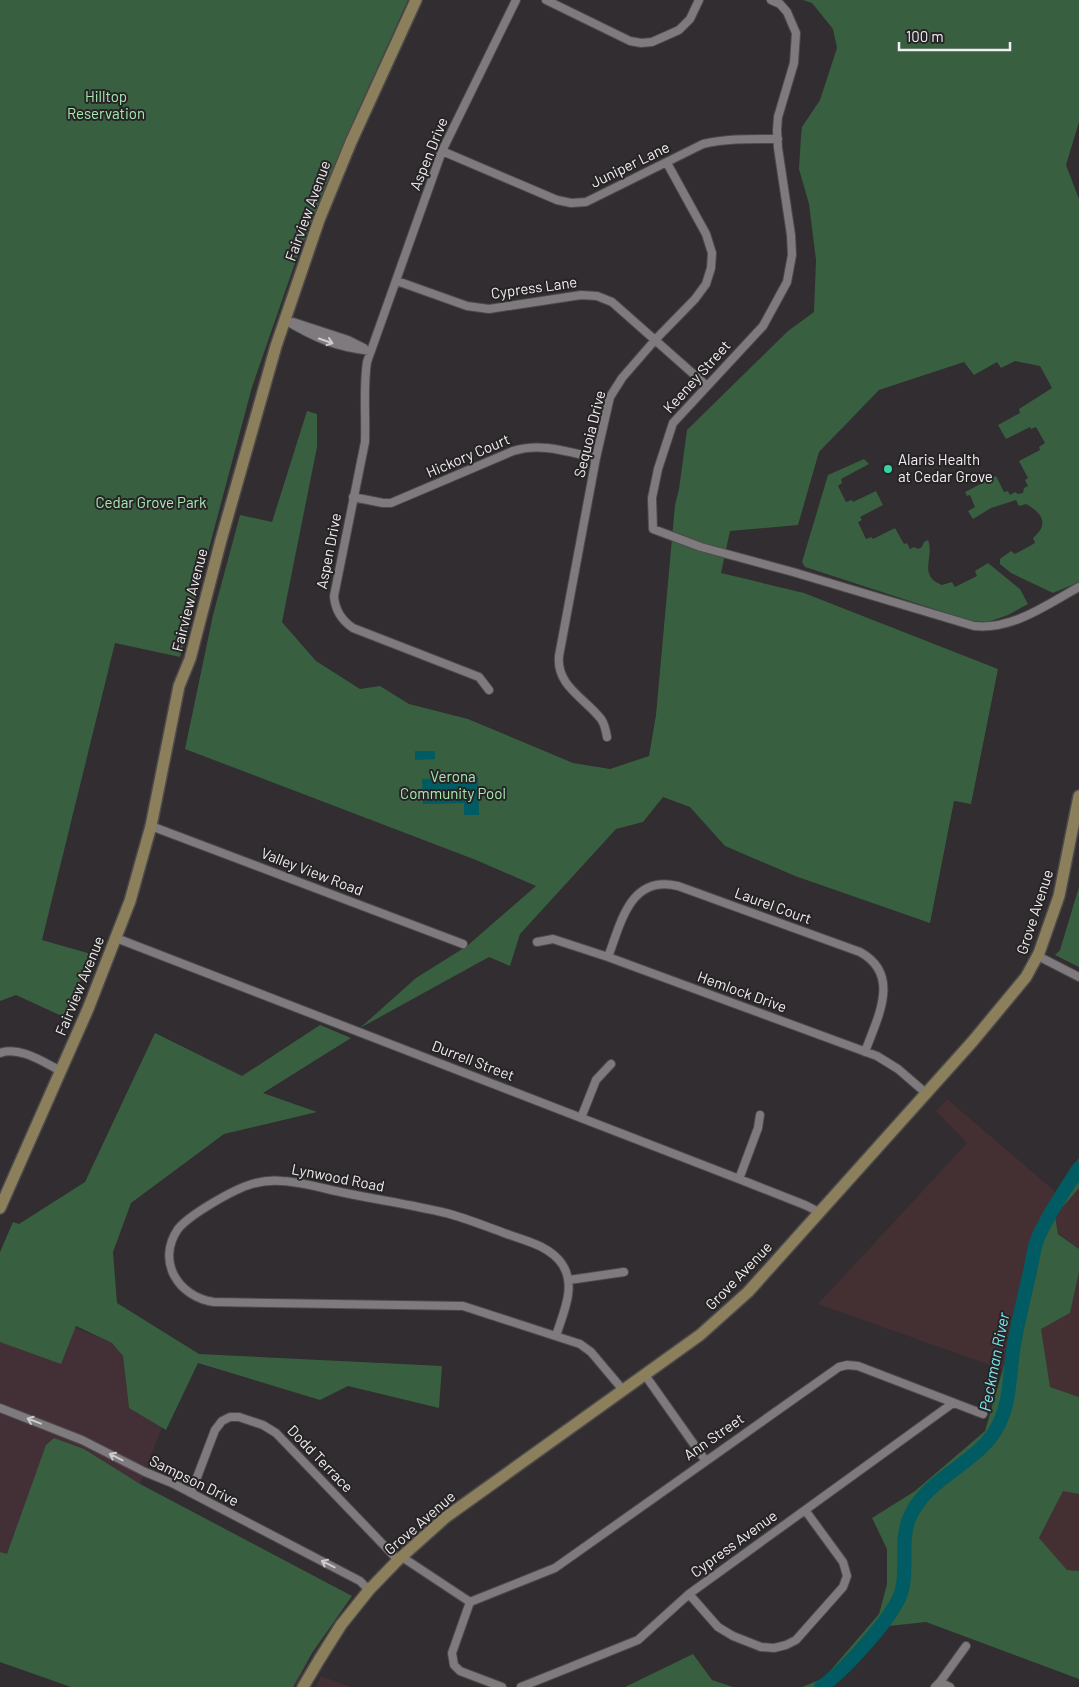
<svg xmlns="http://www.w3.org/2000/svg" width="1079" height="1687" viewBox="0 0 1079 1687" font-family="Barlow,sans-serif">
<rect width="100%" height="100%" fill="#312d30"/>
<!-- industrial -->
<path fill="#443032" d="M 947,1099 L 1058,1194 L 1009,1359 L 1004,1370 L 818,1304 L 967,1143 L 936,1111 Z
M 1079,1188 L 1079,1249 L 1058,1233 L 1055,1216 Z
M 1079,1272 L 1079,1397 L 1050,1387 L 1040,1329 L 1070,1313 Z
M 1063,1490 L 1079,1494 L 1079,1571 L 1067,1570 L 1039,1539 Z"/>
<!-- education -->
<path fill="#433036" d="M 0,1296 L 112,1343 L 123,1356 L 129,1408 L 162,1427 L 140,1484 L 352,1596 L 312,1653 L 295,1687 L 71,1687 L 0,1662 Z
M 321,1676 L 351,1687 L 315,1687 Z"/>
<!-- green -->
<path fill="#385f40" d="M 0,0 L 408,0 L 355,117 L 296,260 L 252,387 L 180,657 L 115,643 L 42,940 L 91,954 L 66,1018 L 16,995 L 0,1001 Z
M 803,0 L 1079,0 L 1079,122 L 1066,165 L 1079,199 L 1079,582 L 1053,593 L 1011,573 L 1000,564 L 1000,559 L 1011,551 L 1015,554 L 1035,543 L 1033,538 C 1049,525 1043,513 1026,504 L 1019,506 L 1016,500 L 991,508 L 973,519 L 968,511 L 975,507 L 970,495 L 967,496 L 965,492 L 996,476 L 1004,492 L 1008,491 L 1010,495 L 1015,492 L 1018,494 L 1023,493 L 1024,488 L 1028,486 L 1025,480 L 1028,478 L 1019,461 L 1040,450 L 1039,447 L 1045,443 L 1036,427 L 1031,429 L 1030,427 L 1006,439 L 998,425 L 1020,413 L 1019,409 L 1052,388 L 1040,366 L 1015,361 L 1001,368 L 997,362 L 974,375 L 964,362 L 879,390 L 819,452 L 798,525 L 730,531 L 721,573 L 804,593 L 998,669 L 971,804 L 954,801 L 930,923 L 795,876 L 725,846 L 690,807 L 663,797 L 643,822 L 616,829 L 520,934 L 510,966 L 489,957 L 360,1028 L 416,978 L 467,946 L 536,886 L 476,860 L 185,749 L 213,615 L 240,515 L 272,522 L 307,411 L 317,414 L 317,447 L 282,622 L 316,661 L 360,689 L 380,686 L 409,704 L 468,719 L 573,763 L 610,769 L 649,756 L 656,715 L 675,505 L 679,489 L 687,430 L 788,331 L 814,312 L 816,260 L 809,204 L 799,169 L 801,136 L 802,127 L 820,100 L 837,48 L 833,29 L 812,3 Z
M 864,459 L 869,464 L 841,479 L 842,483 L 838,486 L 846,502 L 852,500 L 853,502 L 876,491 L 883,505 L 860,517 L 862,520 L 858,522 L 866,539 L 871,537 L 873,539 L 895,528 L 904,544 L 907,543 L 910,549 L 914,547 L 918,549 L 922,547 L 924,542 L 928,540 C 935,558 917,575 942,585 L 952,582 L 955,587 L 977,576 L 975,571 L 988,563 L 1020,589 L 1028,604 L 1008,615 L 988,622 L 971,621 L 805,567 L 802,562 L 828,475 Z
M 1079,887 L 1079,967 L 1055,955 L 1060,950 Z
M 320,1025 L 351,1038 L 263,1093 L 317,1112 L 224,1134 L 131,1203 L 113,1252 L 117,1303 L 199,1354 L 442,1366 L 439,1408 L 348,1386 L 320,1400 L 198,1363 L 166,1430 L 129,1408 L 123,1356 L 112,1343 L 76,1326 L 61,1364 L 0,1342 L 0,1252 L 13,1222 L 19,1224 L 85,1182 L 155,1033 L 242,1076 Z
M 1079,1158 L 1079,1188 L 1055,1216 L 1058,1234 L 1079,1249 L 1079,1272 L 1070,1313 L 1041,1329 L 1050,1387 L 1079,1397 L 1079,1494 L 1063,1491 L 1039,1538 L 1067,1570 L 1079,1571 L 1079,1679 L 926,1622 L 889,1626 L 831,1687 L 802,1687 L 824,1678 L 879,1614 L 887,1584 L 887,1549 L 872,1518 L 915,1491 L 985,1431 L 1004,1365 L 1009,1354 L 1035,1232 L 1059,1188 Z
M 54,1438 L 84,1449 L 140,1484 L 352,1596 L 312,1653 L 293,1687 L 71,1687 L 0,1662 L 0,1552 L 7,1554 L 46,1445 Z
M 693,1654 L 712,1680 L 733,1687 L 625,1687 Z"/>
<!-- water -->
<path fill="#005b62" d="M 415,751 L 435,751 L 435,759 L 415,760 Z
M 478,777 L 479,815 L 464,815 L 464,803 L 423,804 L 422,779 Z"/>
<g fill="none" stroke-linecap="round" stroke-linejoin="round">
<!-- river -->
<path stroke="#005b62" stroke-width="14" d="M 821,1687 C 843,1672 896,1615 902,1590 C 908,1566 900,1542 909,1519 C 926,1476 980,1464 999,1424 C 1012,1398 1009,1367 1015,1339 C 1019,1318 1024,1297 1029,1276 C 1032,1264 1033,1251 1037,1240 C 1047,1215 1065,1190 1079,1168"/>
<defs>
<path id="street" d="M 546,0 L 630,41 L 641,43 L 652,42 L 679,30 L 690,19 L 699,0
M 771,0 L 780,4 L 787,12 L 796,33 L 794,63 L 778,117 L 777,130 L 778,148 L 791,235 L 792,255 L 787,282 L 763,326 L 673,423 L 658,469 L 652,498 L 653,529 L 701,547 L 793,572 L 974,626 C 1013,630 1046,605 1079,587
M 442,151 L 557,200 L 571,203 L 586,202 L 703,144 C 728,138 752,139 778,139
M 397,281 L 467,306 L 489,309 L 581,295 L 597,296 L 612,302 L 707,386
M 285,320 C 315,338 336,347 371,351
M 293,322 L 348,340 L 364,348
M 353,497 L 383,503 L 391,503 L 513,451 C 541,442 568,452 596,458
M 489,690 L 479,677 L 353,628 C 341,620 335,610 334,596 L 365,442 C 366,415 363,388 367,362 L 442,151 L 516,0
M 607,737 C 606,731 604,723 601,719 C 585,698 556,686 559,656 L 596,458 L 610,397 L 622,378 L 655,340 L 695,299 L 706,284 L 711,268 L 712,253 L 706,234 L 667,163
M 151,826 L 463,944
M 116,938 L 739,1179 L 805,1205 L 819,1212
M 537,942 L 553,939 L 608,957 L 877,1056 L 898,1069 L 927,1094
M 1038,956 L 1079,977
M 608,957 C 621,923 630,874 678,886 L 860,952 C 902,975 877,1018 865,1052
M 0,1053 C 20,1046 43,1062 61,1071
M 581,1118 L 596,1080 L 611,1064
M 739,1179 L 758,1128 L 760,1115
M 569,1280 L 624,1272
M 556,1336 C 563,1313 577,1286 562,1264 C 550,1246 526,1241 507,1234 C 487,1227 466,1218 446,1213 C 413,1205 379,1200 345,1193 C 325,1189 303,1182 282,1181 C 272,1180 262,1181 252,1184 C 234,1189 189,1215 178,1229 C 156,1261 178,1297 214,1302 L 463,1306 L 580,1344 L 591,1352 L 623,1390
M 645,1375 L 705,1460
M 0,1408 L 82,1440 L 145,1472 L 172,1483 L 360,1581 L 369,1590
M 191,1493 L 215,1430 L 222,1421 L 230,1417 L 239,1417 L 263,1425 L 276,1433 L 398,1560
M 402,1557 L 470,1602
M 689,1594 L 718,1627 L 733,1636 L 761,1647 L 774,1648 L 786,1645 L 796,1640 L 843,1587 L 847,1576 L 843,1562 L 805,1510
M 470,1602 L 555,1568 L 839,1367 L 847,1365 L 858,1366 L 983,1414
M 470,1602 L 452,1653 L 454,1665 L 460,1671 L 502,1687
M 940,1682 L 950,1687
M 521,1687 L 638,1640 L 689,1594 L 953,1403
M 935,1687 L 940,1682 L 966,1646"/>
<path id="secondary" d="M 0,1208 L 88,1009 L 130,901 L 151,826 L 179,686 L 190,659 L 221,540 L 276,346 L 319,220 L 351,142 L 416,0
M 303,1687 L 319,1660 L 341,1625 L 369,1590 L 398,1560 L 446,1517 L 700,1335 L 748,1292 L 973,1041 L 1026,977 L 1039,953 L 1059,896 L 1079,796"/>
</defs>
<!-- street casing -->
<use href="#street" stroke="#4d4a4c" stroke-width="10"/>
<!-- secondary casing -->
<use href="#secondary" stroke="#4d4a4c" stroke-width="14"/>
<!-- street -->
<use href="#street" stroke="#7e7a7e" stroke-width="8"/>
<!-- secondary -->
<use href="#secondary" stroke="#8c7f5b" stroke-width="11"/>
</g>
<!-- one-way arrows -->
<defs><path id="oneway-shaft" d="M-6 0H5M1.5-3L5.5 0L1.5 3" fill="none" stroke-width="1.6" stroke-linecap="round" stroke-linejoin="round" transform="scale(1.25)"/></defs>
<g stroke="#cecbce">
<use href="#oneway-shaft" transform="translate(326 341) rotate(19)"/>
<use href="#oneway-shaft" transform="translate(34 1421) rotate(-159)"/>
<use href="#oneway-shaft" transform="translate(116 1457) rotate(-153)"/>
<use href="#oneway-shaft" transform="translate(328 1564) rotate(-153)"/>
</g>
<!-- markers -->
<circle fill="#35d4a7" stroke="#272426" stroke-width="2" cx="888" cy="469" r="5"/>
<g text-anchor="middle" stroke-width="4" stroke-linejoin="round" paint-order="stroke">
<!-- park labels -->
<g font-size="15" fill="#a6eab2" stroke="#272426">
<text x="106" y="102">Hilltop<tspan x="106" dy="17">Reservation</tspan></text>
<text x="151" y="508">Cedar Grove Park</text>
<text x="453" y="782">Verona<tspan x="453" dy="17">Community Pool</tspan></text>
</g>
<!-- street labels -->
<g font-size="15" fill="#f1eef0" stroke="#272426">
<text transform="translate(429 154) rotate(-68)" y="5">Aspen Drive</text>
<text transform="translate(630 165) rotate(-26)" y="5">Juniper Lane</text>
<text transform="translate(308 211) rotate(-70)" y="5">Fairview Avenue</text>
<text transform="translate(534 288) rotate(-8)" y="5">Cypress Lane</text>
<text transform="translate(697 377) rotate(-48)" y="5">Keeney Street</text>
<text transform="translate(590 434) rotate(-76)" y="5">Sequoia Drive</text>
<text transform="translate(468 456) rotate(-23)" y="5">Hickory Court</text>
<text transform="translate(329 551) rotate(-79)" y="5">Aspen Drive</text>
<text transform="translate(190 600) rotate(-76)" y="5">Fairview Avenue</text>
<text transform="translate(312 872) rotate(21)" y="5">Valley View Road</text>
<text transform="translate(773 906) rotate(20)" y="5">Laurel Court</text>
<text transform="translate(1035 912) rotate(-72)" y="5">Grove Avenue</text>
<text transform="translate(80 986) rotate(-68)" y="5">Fairview Avenue</text>
<text transform="translate(742 992) rotate(20)" y="5">Hemlock Drive</text>
<text transform="translate(473 1061) rotate(21)" y="5">Durrell Street</text>
<text transform="translate(338 1178) rotate(11)" y="5">Lynwood Road</text>
<text transform="translate(739 1276) rotate(-46)" y="5">Grove Avenue</text>
<text transform="translate(714 1437) rotate(-35)" y="5">Ann Street</text>
<text transform="translate(320 1459) rotate(46)" y="5">Dodd Terrace</text>
<text transform="translate(194 1481) rotate(26)" y="5">Sampson Drive</text>
<text transform="translate(420 1523) rotate(-41)" y="5">Grove Avenue</text>
<text transform="translate(734 1544) rotate(-36)" y="5">Cypress Avenue</text>
</g>
<!-- poi labels -->
<g font-size="15" fill="#f1eef0" stroke="#272426" text-anchor="start">
<text x="898" y="465">Alaris Health<tspan x="898" dy="17">at Cedar Grove</tspan></text>
</g>
<!-- water labels -->
<g font-size="16" font-style="italic" fill="#7aeaf3" stroke="#272426">
<text transform="translate(994 1362) rotate(-79)" y="6">Peckman River</text>
</g>
</g>
<!-- scale -->
<path d="M899 42v8h111v-8" fill="none" stroke="#f1eef0" stroke-width="2.5"/>
<text x="906" y="42" font-size="15" fill="#f1eef0" stroke="#272426" stroke-width="4" paint-order="stroke">100 m</text>
</svg>
